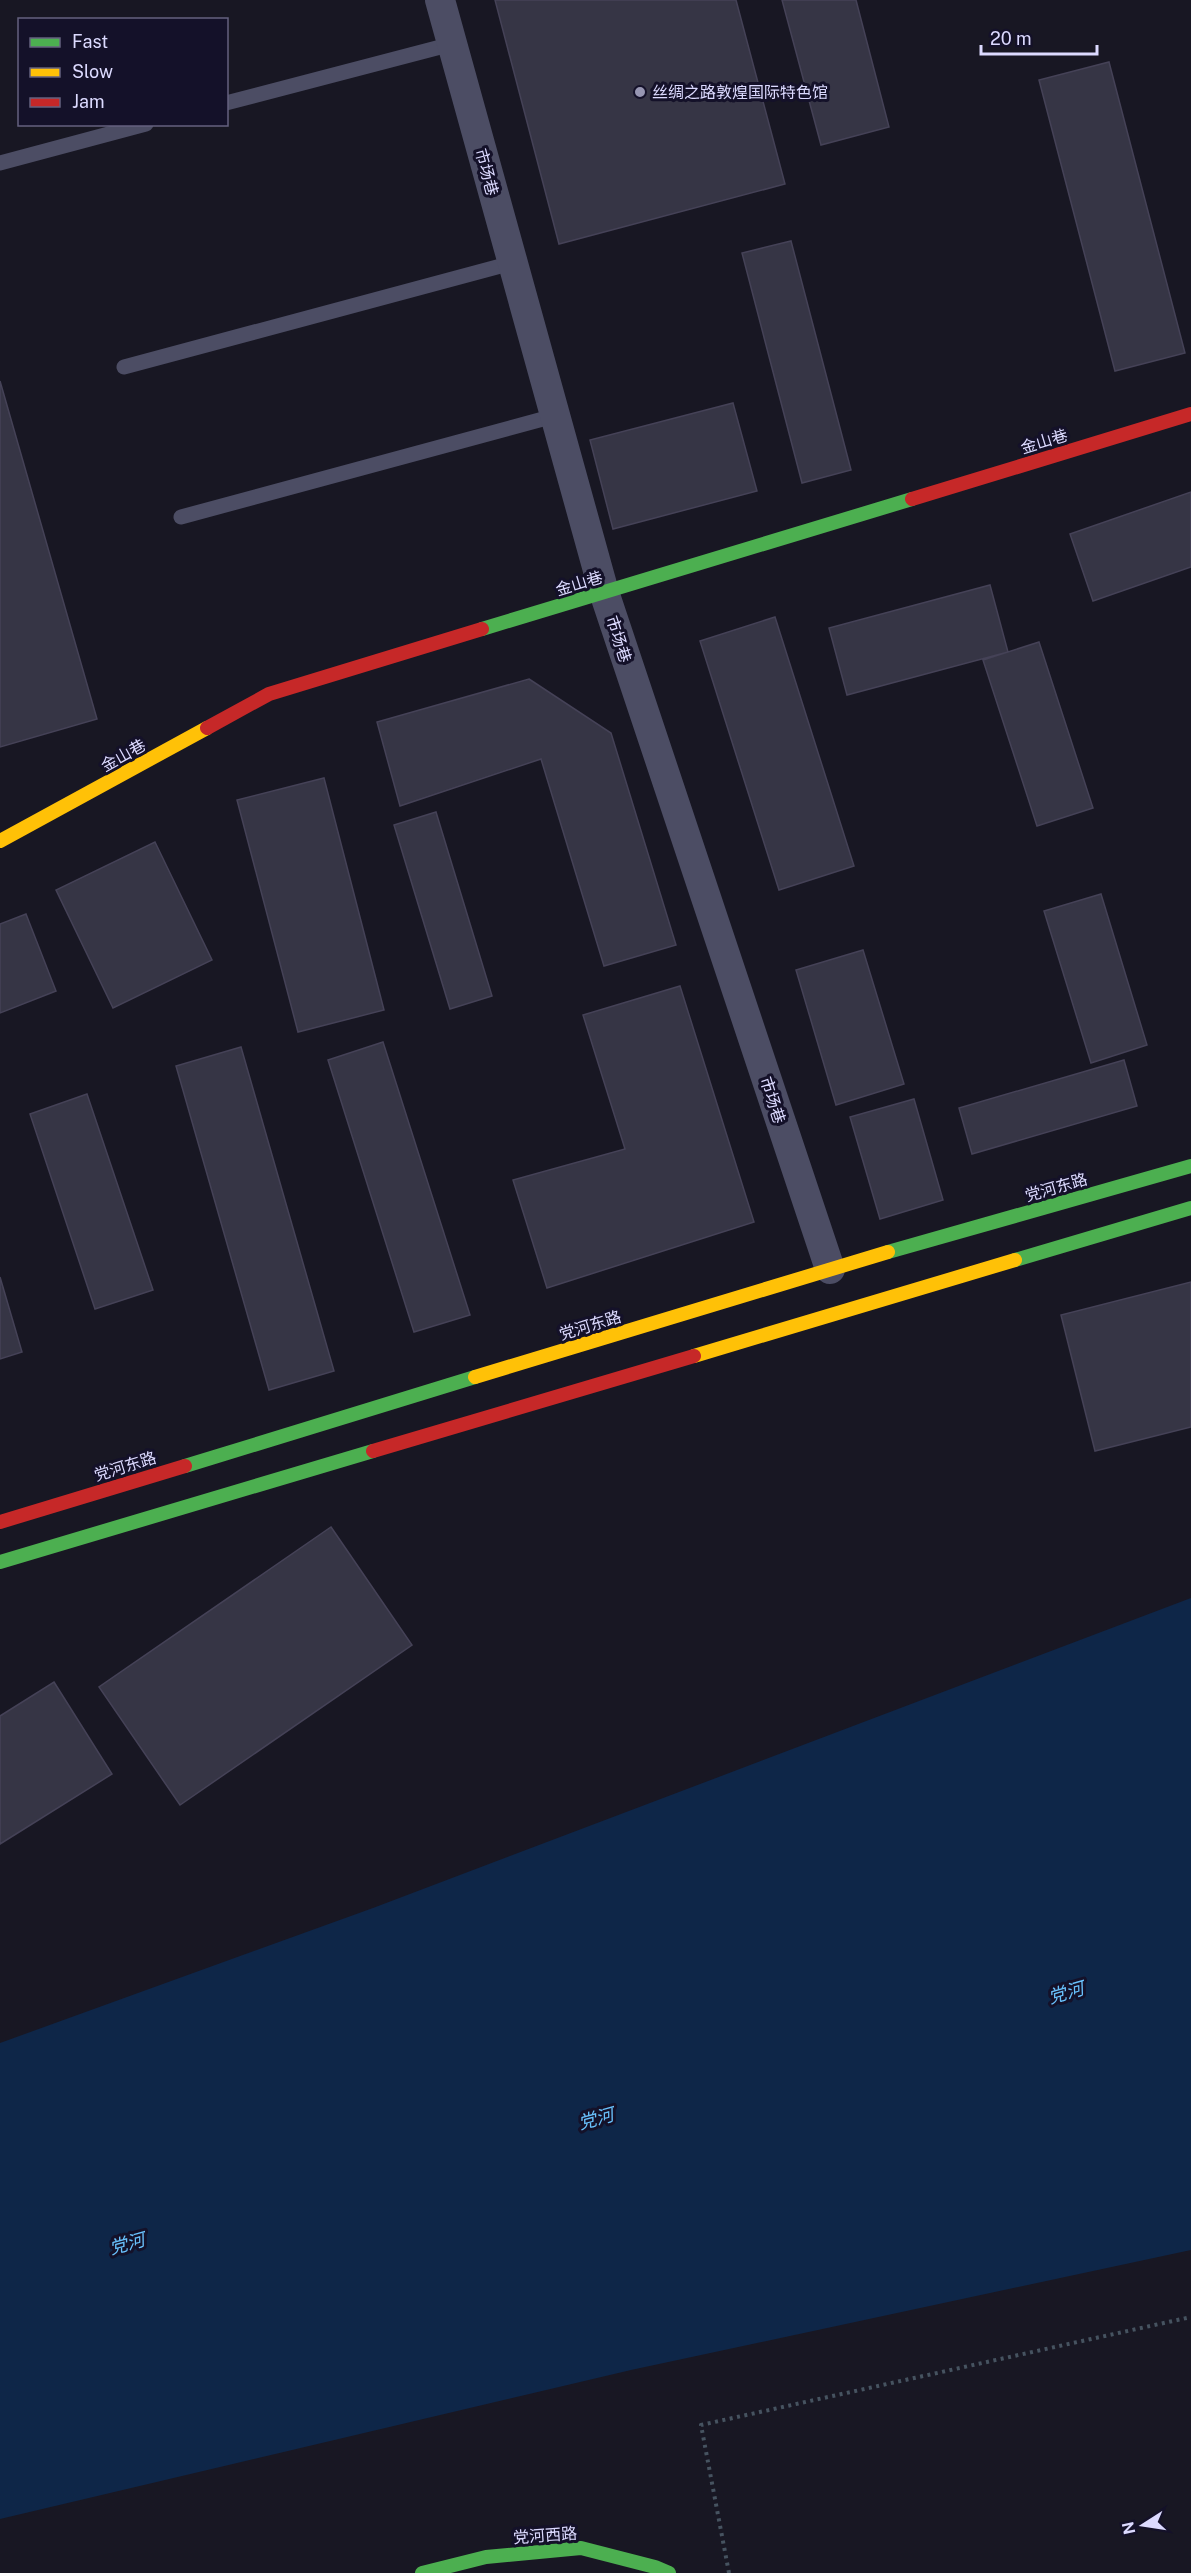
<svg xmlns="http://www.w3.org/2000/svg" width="1191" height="2573" viewBox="0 0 1191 2573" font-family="'Public Sans','Noto Sans SC',sans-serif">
<rect width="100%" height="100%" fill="#181723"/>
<!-- water -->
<path fill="#0e2648" d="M 1191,1598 L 1191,2250 L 631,2370 L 0,2519 L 0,2043 L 373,1908 Z"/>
<!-- building -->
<path fill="#363545" stroke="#454257" stroke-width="1.5" d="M 495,0 L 736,0 L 785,184 L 559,244 Z
M 782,0 L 856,0 L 889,127 L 821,145 Z
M 1109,62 L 1185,353 L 1115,371 L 1039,80 Z
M 791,241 L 851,470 L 802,483 L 742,253 Z
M 0,381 L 97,719 L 0,747 Z
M 733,403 L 757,491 L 613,529 L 590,440 Z
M 1191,492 L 1191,567 L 1093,601 L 1070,534 Z
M 990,585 L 1008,652 L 847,695 L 829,628 Z
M 775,617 L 854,866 L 779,890 L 700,641 Z
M 1039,642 L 1093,808 L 1037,826 L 983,660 Z
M 529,679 L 611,733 L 676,945 L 604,966 L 541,759 L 400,806 L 377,722 Z
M 324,778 L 384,1010 L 298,1032 L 237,800 Z
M 436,812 L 492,996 L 450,1009 L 394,825 Z
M 155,842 L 212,960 L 113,1008 L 56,890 Z
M 1101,894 L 1147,1045 L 1091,1063 L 1044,911 Z
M 26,914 L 56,991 L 0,1013 L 0,924 Z
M 863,950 L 904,1084 L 836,1105 L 796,970 Z
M 680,986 L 754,1222 L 547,1288 L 513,1180 L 625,1149 L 583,1015 Z
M 383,1042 L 470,1315 L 414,1332 L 328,1060 Z
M 241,1047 L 334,1371 L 269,1390 L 176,1066 Z
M 1124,1060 L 1137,1106 L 972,1154 L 959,1108 Z
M 87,1094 L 153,1290 L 95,1309 L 30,1114 Z
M 914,1099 L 943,1200 L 880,1219 L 850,1117 Z
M 0,1277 L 22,1352 L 0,1359 Z
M 1191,1282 L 1191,1427 L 1095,1451 L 1061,1315 Z
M 331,1527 L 412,1645 L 180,1805 L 99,1687 Z
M 54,1682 L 112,1774 L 0,1844 L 0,1716 Z"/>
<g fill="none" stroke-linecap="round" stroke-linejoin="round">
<!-- path -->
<path stroke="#465360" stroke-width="4" stroke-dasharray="3 4.5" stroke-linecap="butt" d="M 729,2573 L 701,2425 L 1191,2317"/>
<!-- lane -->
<path stroke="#4c4d64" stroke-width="15" d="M 226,103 L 452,44
M 0,163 L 146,124
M 124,367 L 512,263
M 181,517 L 554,416"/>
<!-- street -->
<path stroke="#4c4d64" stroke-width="30" d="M 440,0 L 604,592 L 830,1269"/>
<!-- fast -->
<path stroke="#4caf50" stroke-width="14" d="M 482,629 L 912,499
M 888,1252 L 1191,1166
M 1015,1260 L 1191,1208
M 185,1466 L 475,1377
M 0,1562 L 373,1451
M 422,2573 L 486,2557 L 581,2548 L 655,2567 L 669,2573"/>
<!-- slow -->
<path stroke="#ffc107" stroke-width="14" d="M 0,841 L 207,728
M 694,1356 L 1015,1260
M 475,1377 L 888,1252"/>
<!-- jam -->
<path stroke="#c62828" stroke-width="14" d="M 912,499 L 1191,414
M 207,728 L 269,694 L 482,629
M 373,1451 L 694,1356
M 0,1522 L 185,1466"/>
</g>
<!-- markers -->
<circle fill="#9796b2" stroke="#141129" stroke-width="2" cx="640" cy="92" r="6"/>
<g text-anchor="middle" stroke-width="6" stroke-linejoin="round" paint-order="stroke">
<!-- poi labels -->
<g font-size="16" fill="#dcdaff" stroke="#141129" text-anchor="start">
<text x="652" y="98">丝绸之路敦煌国际特色馆</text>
</g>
<!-- street labels -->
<g font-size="16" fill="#dcdaff" stroke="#141129">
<text transform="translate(487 172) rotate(75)" y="6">市场巷</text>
<text transform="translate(1044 441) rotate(-17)" y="6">金山巷</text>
<text transform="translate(579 583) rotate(-17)" y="6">金山巷</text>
<text transform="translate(619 639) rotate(72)" y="6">市场巷</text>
<text transform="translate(123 755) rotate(-29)" y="6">金山巷</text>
<text transform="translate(773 1100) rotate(72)" y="6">市场巷</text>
<text transform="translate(1056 1187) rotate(-16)" y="6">党河东路</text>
<text transform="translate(590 1325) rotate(-17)" y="6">党河东路</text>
<text transform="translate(125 1466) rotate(-17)" y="6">党河东路</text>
<text transform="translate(545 2535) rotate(-4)" y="6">党河西路</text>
</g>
<!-- water labels -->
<g font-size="18" font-style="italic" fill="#69c2fd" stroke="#141129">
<text transform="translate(1066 1993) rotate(-16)" y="6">党河</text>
<text transform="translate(596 2119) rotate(-15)" y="6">党河</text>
<text transform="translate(127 2244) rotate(-15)" y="6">党河</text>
</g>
</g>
<!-- legend -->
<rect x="18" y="18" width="210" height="108" fill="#141129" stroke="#64617f" stroke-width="1.5"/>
<rect x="30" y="38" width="30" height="9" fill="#4caf50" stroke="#64617f" stroke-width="1.5"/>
<text x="72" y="48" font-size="18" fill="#dcdaff">Fast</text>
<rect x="30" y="68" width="30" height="9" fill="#ffc107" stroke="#64617f" stroke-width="1.5"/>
<text x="72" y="78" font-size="18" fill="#dcdaff">Slow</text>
<rect x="30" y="98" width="30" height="9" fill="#c62828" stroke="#64617f" stroke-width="1.5"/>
<text x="72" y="108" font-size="18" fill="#dcdaff">Jam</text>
<!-- north arrow -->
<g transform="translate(1143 2525) rotate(258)" stroke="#141129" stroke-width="4.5" paint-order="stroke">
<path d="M0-4.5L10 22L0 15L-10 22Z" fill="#dcdaff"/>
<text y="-9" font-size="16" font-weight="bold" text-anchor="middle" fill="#dcdaff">N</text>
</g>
<!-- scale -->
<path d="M981 45v9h116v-9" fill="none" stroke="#dcdaff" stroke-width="3"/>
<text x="990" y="45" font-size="18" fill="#dcdaff" stroke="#141129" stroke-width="4.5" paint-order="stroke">20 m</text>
</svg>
